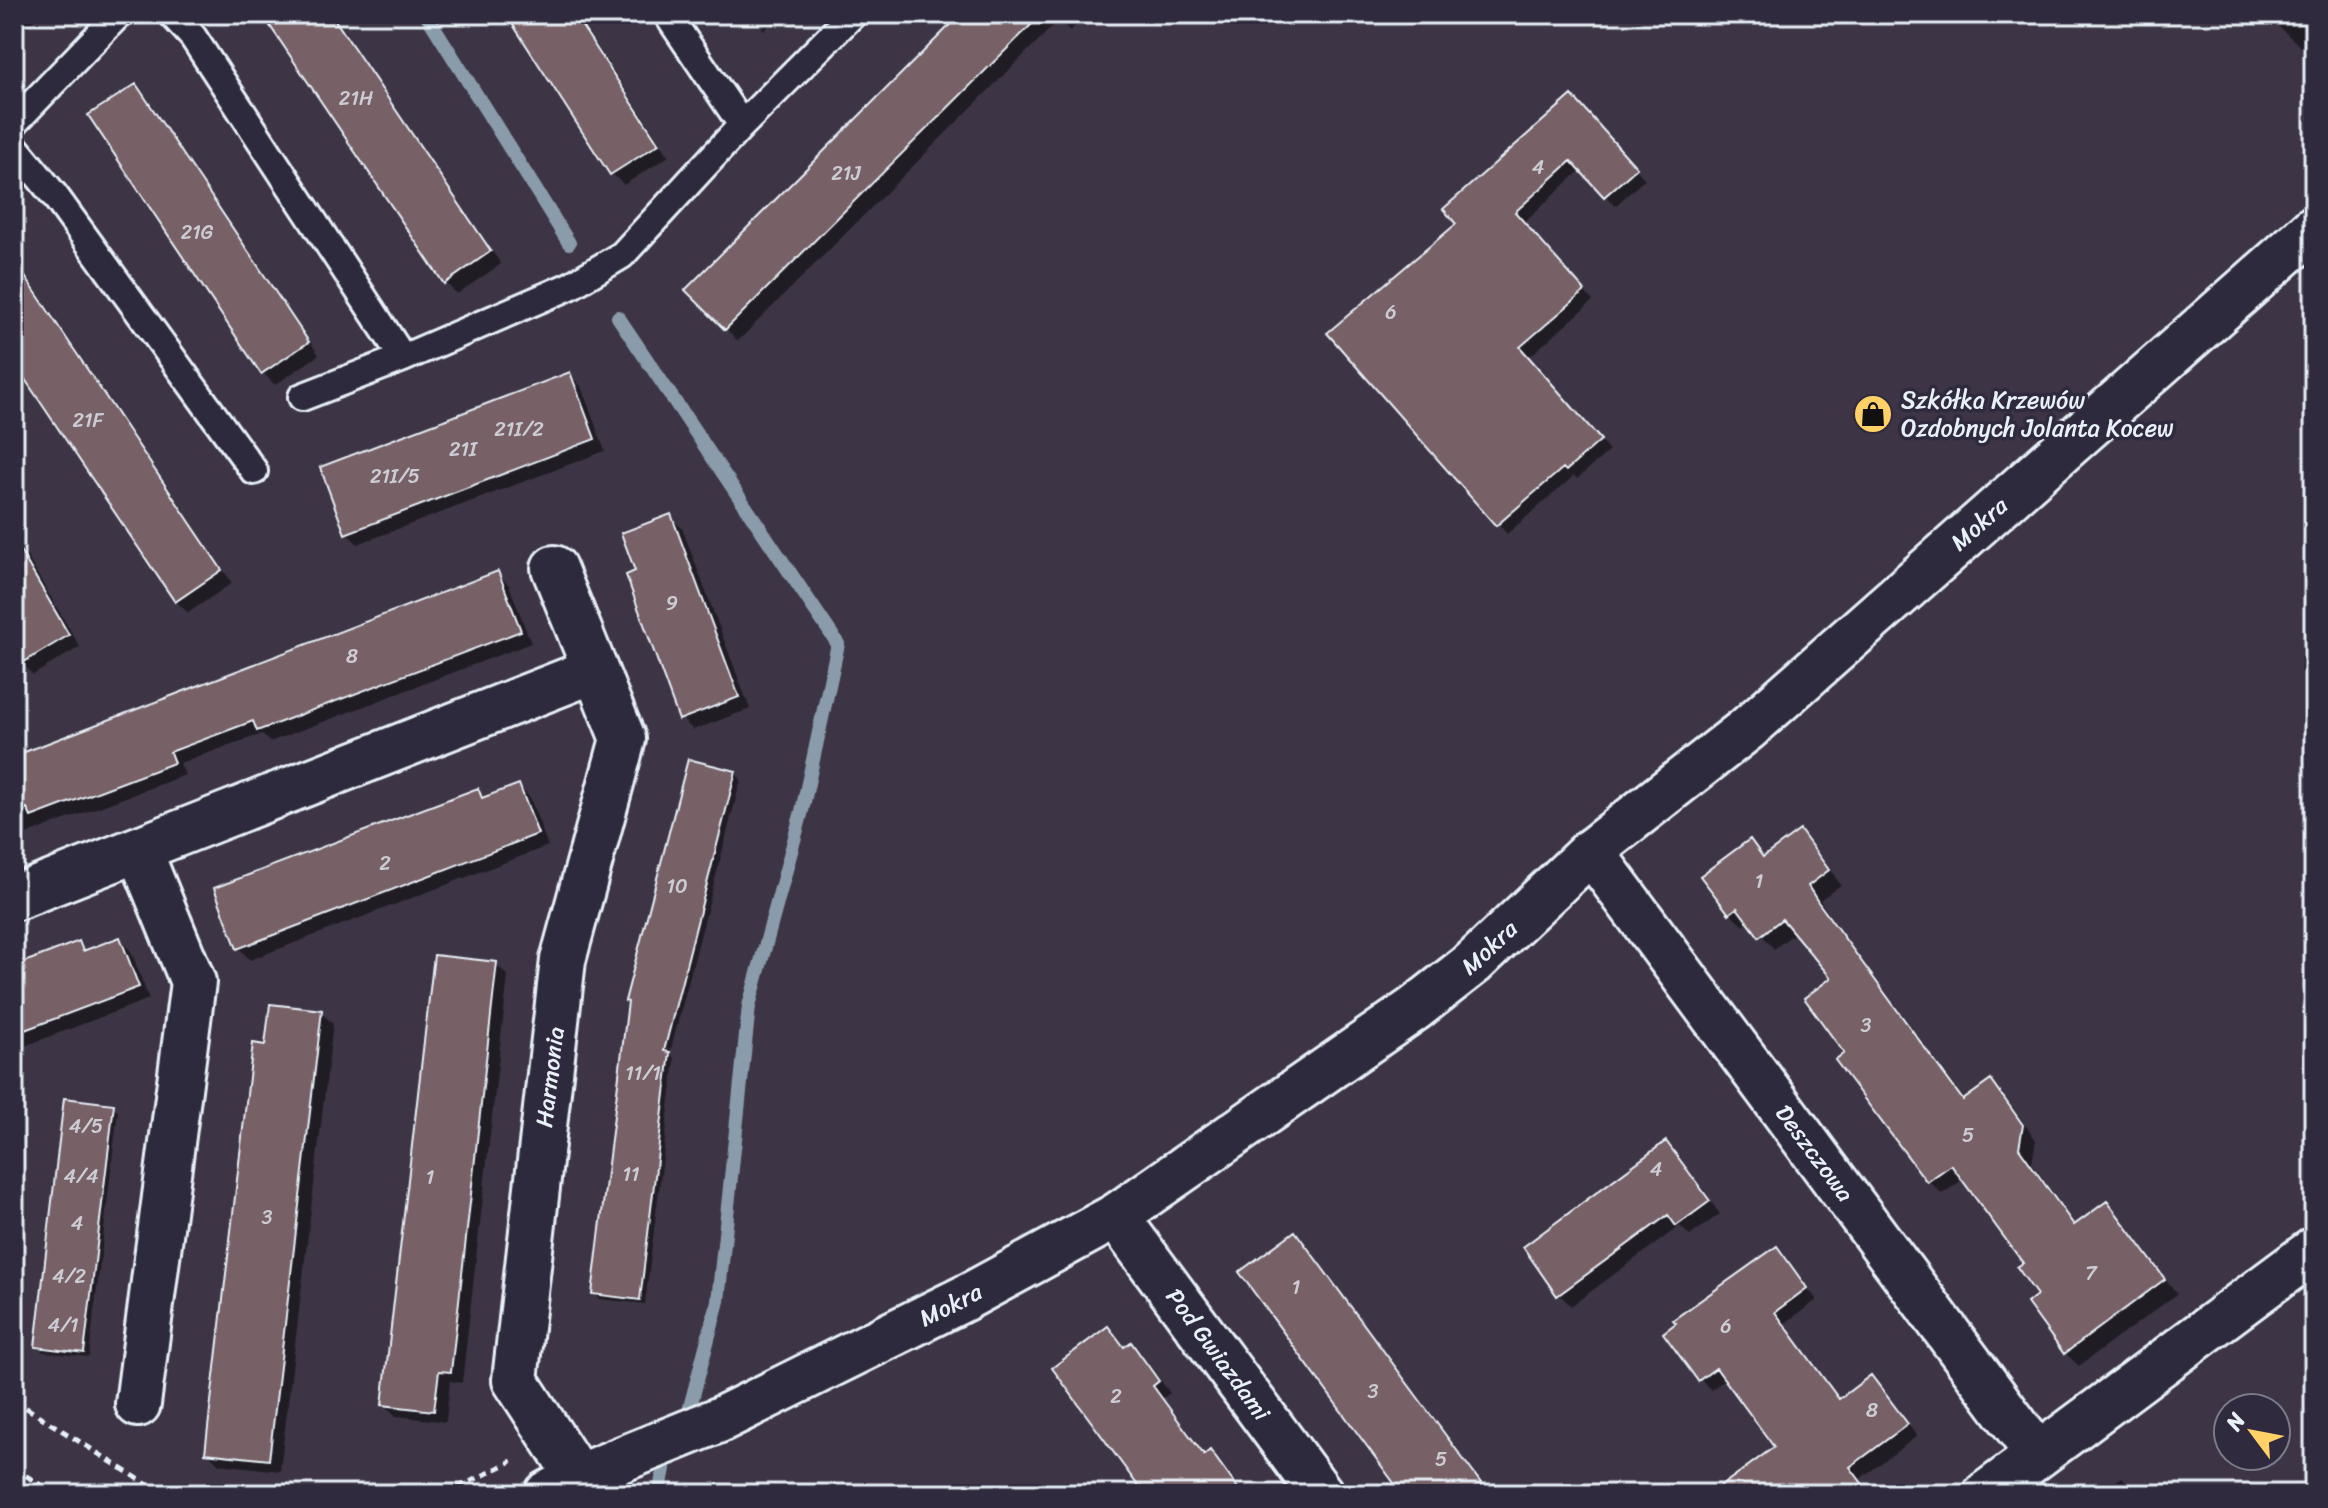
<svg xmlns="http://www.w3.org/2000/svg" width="2328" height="1508" viewBox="0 0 2328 1508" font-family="Sriracha,sans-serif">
<rect width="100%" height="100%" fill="#3d3545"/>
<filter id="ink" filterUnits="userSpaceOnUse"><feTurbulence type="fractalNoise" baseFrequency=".0125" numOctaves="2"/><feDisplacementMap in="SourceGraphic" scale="16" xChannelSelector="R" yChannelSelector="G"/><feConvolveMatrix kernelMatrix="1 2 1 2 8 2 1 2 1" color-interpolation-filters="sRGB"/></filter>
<g filter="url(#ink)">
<!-- shadow -->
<path fill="#0007" d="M 14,14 L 40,14 L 21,33 L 14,27 Z
M 264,14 L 332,14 L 501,264 L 457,294 L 445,282 Z
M 508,14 L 576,14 L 669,156 L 624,185 L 612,174 Z
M 748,14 L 781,14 L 764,30 Z
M 965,14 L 1087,14 L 1070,31 L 1059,20 L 738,341 L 688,290 Z
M 2265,14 L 2314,14 L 2314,59 Z
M 136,86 L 147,98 L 319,355 L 275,385 L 263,373 L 91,116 Z
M 1582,108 L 1645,179 L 1615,206 L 1581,170 L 1523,223 L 1593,301 L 1528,358 L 1609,451 L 1577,479 L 1574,476 L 1507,534 L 1330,333 L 1459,224 Z
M 14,257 L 232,583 L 188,613 L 176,601 L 14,359 Z
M 569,374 L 581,386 L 605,451 L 358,544 L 346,533 Z
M 670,517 L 682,528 L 750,709 L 693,730 L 681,718 L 638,572 Z
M 14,534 L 80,647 L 33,675 L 22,663 L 14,650 Z
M 497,573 L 509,585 L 531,643 L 270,742 L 262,734 L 180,763 L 185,775 L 14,839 L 14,757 Z
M 735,773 L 741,779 L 670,1053 L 675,1059 L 645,1304 L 599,1299 L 594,1293 Z
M 519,786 L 530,798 L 548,846 L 250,960 L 239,948 L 477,790 L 486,799 Z
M 1799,832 L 1813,846 L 1841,885 L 1820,900 L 1831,918 L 1966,1101 L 1991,1083 L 2004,1096 L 2036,1140 L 2032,1163 L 2076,1226 L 2106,1204 L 2120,1217 L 2177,1294 L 2079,1366 L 2065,1353 L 2025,1264 L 1964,1179 L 1942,1194 L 1929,1181 L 1838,1060 L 1847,1053 L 1834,978 L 1796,932 L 1774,949 L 1750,921 L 1744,926 L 1730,913 L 1750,842 L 1765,858 Z
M 120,939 L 131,951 L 149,999 L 14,1050 L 14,968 L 79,944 L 87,952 Z
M 496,964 L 508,976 L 462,1383 L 450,1381 L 446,1422 L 396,1416 L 384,1404 Z
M 321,1012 L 333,1024 L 280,1471 L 219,1464 L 207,1452 L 267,1048 Z
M 113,1106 L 118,1111 L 89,1357 L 43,1352 L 37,1346 Z
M 1666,1144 L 1677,1156 L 1720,1214 L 1690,1236 L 1680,1226 L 1571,1306 L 1559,1294 Z
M 1294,1233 L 1306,1245 L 1490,1494 L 1405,1494 Z
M 1777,1249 L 1817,1300 L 1784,1324 L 1841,1400 L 1871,1378 L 1917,1436 L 1860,1479 L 1871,1494 L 1722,1494 L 1777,1448 L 1726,1379 L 1711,1390 L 1700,1379 Z
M 1108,1329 L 1126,1348 L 1131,1345 L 1142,1356 L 1170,1393 L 1163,1398 L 1189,1434 L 1206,1456 L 1210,1453 L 1221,1465 L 1243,1494 L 1147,1494 Z
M 2122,1477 L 2136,1494 L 2098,1494 Z"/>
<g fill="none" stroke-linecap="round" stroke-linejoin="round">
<!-- stream -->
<path stroke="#8a9cab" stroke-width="14" d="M 426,14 L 569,243
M 618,317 L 838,644 L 802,811 L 749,1006 L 718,1301 L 690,1407
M 659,1494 L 664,1469"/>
</g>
<!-- building -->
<path fill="#776066" stroke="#e8f1f8" stroke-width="2" d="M 262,14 L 331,14 L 491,251 L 444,284 Z
M 506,14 L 574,14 L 659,144 L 610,175 Z
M 961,14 L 1042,14 L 725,330 L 685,290 Z
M 136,84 L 309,342 L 261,374 L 88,115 Z
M 1572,95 L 1637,168 L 1604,197 L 1571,161 L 1515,212 L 1585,291 L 1520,347 L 1601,440 L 1566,471 L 1563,468 L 1496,526 L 1327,333 L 1456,224 L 1443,209 Z
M 14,260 L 222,570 L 175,602 L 14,363 Z
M 570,372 L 595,439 L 345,534 L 320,467 Z
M 671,514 L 739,697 L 679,720 L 626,575 L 635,571 L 621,533 Z
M 14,540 L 69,635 L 14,668 Z
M 498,571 L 521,631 L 257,731 L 253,721 L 170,752 L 174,763 L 31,817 L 27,808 L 14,813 L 14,756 Z
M 688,759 L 736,771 L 664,1051 L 670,1052 L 640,1300 L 592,1294 L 628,1002 L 625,1001 Z
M 519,784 L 538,834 L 237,949 L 214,888 L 478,788 L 482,798 Z
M 1800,830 L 1829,870 L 1808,886 L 1818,902 L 1963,1100 L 1991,1080 L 2023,1125 L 2019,1148 L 2074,1225 L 2107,1201 L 2165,1279 L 2064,1354 L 2027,1303 L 2037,1295 L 2017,1267 L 2023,1263 L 1951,1165 L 1927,1182 L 1835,1060 L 1844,1053 L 1804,998 L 1831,978 L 1782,919 L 1759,937 L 1737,908 L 1729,914 L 1700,876 L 1750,839 L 1763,857 Z
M 120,937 L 139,987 L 14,1034 L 14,966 L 79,941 L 83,951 Z
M 434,955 L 497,962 L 451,1372 L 439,1371 L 434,1411 L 382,1405 Z
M 270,1004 L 322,1010 L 269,1460 L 205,1453 L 253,1043 L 265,1045 Z
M 64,1098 L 114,1104 L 84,1353 L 35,1347 Z
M 1666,1141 L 1710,1201 L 1676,1226 L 1668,1215 L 1557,1296 L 1523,1247 Z
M 1295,1231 L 1447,1437 L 1489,1494 L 1402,1494 L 1369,1449 L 1239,1272 Z
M 1777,1246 L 1807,1288 L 1775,1312 L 1839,1399 L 1871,1375 L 1908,1424 L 1850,1467 L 1870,1494 L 1710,1494 L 1774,1447 L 1716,1368 L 1698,1381 L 1663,1333 L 1676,1323 L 1673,1320 Z
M 1108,1326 L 1124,1347 L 1131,1342 L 1159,1381 L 1153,1386 L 1178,1420 L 1204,1455 L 1210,1450 L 1242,1494 L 1144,1494 L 1052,1368 Z"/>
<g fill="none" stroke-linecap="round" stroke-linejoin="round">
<defs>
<path id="service" d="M 172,14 L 193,37 L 403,358 L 302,397
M 667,14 L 742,125
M 14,123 L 119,14
M 14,146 L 55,196 L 254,471
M 403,358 L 570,286 L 622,255 L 742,125 L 853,14"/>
<g id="minor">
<path d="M 554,568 L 623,739 L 563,960 L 515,1380 L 578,1477"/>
<path id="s1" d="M 1591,851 L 2038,1455"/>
<path d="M 14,898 L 595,670"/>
<path id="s2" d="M 1116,1216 L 1321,1494"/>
<path d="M 138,1404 L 193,982 L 139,850"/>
<path id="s3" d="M 547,1494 L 578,1477 L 719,1420 L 965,1298 L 1116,1216 L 1414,1009 L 1473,963 L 1591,851 L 1747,729 L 2314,228"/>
<path d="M 1986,1494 L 2314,1250"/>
</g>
</defs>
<!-- service casing -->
<use href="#service" stroke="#e8f1f8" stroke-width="32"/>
<!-- minor casing -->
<use href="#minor" stroke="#e8f1f8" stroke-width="50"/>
<!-- path -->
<path stroke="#e8f1f8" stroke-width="5" stroke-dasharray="8 6" stroke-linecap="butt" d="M 14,1400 L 162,1494
M 14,1468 L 55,1494
M 445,1494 L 512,1461"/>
<!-- service -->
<use href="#service" stroke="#2f2a3d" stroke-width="26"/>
<!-- minor -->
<use href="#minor" stroke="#2f2a3d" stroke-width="44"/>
</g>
</g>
<!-- icons -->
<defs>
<symbol id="shop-disc" viewBox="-11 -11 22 22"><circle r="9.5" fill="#ffd166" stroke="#2f2a3d"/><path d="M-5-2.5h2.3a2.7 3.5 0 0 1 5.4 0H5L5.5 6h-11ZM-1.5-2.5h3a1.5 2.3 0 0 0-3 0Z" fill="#111"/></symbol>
</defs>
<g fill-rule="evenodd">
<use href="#shop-disc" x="1851" y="392" width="44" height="44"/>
</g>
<g text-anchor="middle" stroke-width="7" stroke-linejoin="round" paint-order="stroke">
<!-- number labels -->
<g font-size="20" fill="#cccdd4">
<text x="356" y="105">21H</text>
<text x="1538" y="174">4</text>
<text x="846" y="180">21J</text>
<text x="197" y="239">21G</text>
<text x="1391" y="319">6</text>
<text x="88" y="427">21F</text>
<text x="519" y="436">21I/2</text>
<text x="463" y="456">21I</text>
<text x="395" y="483">21I/5</text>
<text x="672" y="610">9</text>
<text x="352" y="663">8</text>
<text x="385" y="870">2</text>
<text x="1759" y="888">1</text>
<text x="677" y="893">10</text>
<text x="1866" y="1032">3</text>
<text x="643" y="1080">11/1</text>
<text x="86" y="1133">4/5</text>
<text x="1968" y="1142">5</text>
<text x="1656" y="1176">4</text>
<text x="631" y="1181">11</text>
<text x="81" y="1183">4/4</text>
<text x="430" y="1184">1</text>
<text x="267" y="1224">3</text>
<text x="77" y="1230">4</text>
<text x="2091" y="1280">7</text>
<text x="69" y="1283">4/2</text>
<text x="1296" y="1294">1</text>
<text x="63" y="1332">4/1</text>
<text x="1726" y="1333">6</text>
<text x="1373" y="1398">3</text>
<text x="1116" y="1403">2</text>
<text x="1872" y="1417">8</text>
<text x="1441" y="1466">5</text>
</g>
<!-- poi labels -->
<g font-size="24" fill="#e8f1f8" stroke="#2f2a3d" text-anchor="start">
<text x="1901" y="408">Szkółka Krzewów<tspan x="1901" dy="28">Ozdobnych Jolanta Kocew</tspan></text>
</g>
<!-- street labels -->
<g font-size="24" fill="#e8f1f8" stroke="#2f2a3d">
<text dy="8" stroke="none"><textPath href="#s3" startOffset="1742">Mokra</textPath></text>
<text dy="8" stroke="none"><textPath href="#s3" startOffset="1094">Mokra</textPath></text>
<text transform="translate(550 1077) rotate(-83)" y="8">Harmonia</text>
<text dy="8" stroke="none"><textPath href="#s1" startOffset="376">Deszczowa</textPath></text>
<text dy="8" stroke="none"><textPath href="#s3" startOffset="446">Mokra</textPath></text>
<text dy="8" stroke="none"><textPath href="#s2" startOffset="172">Pod Gwiazdami</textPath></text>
</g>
</g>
<!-- margin -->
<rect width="2328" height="1508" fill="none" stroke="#2f2a3d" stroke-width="48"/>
<rect x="24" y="24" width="2280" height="1460" fill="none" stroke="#e8f1f8" stroke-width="3" filter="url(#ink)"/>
<!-- north arrow -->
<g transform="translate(2252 1432) rotate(302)"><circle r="38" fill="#2f2a3d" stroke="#797a88" stroke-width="2"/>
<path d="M0-6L14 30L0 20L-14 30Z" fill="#ffd166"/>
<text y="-12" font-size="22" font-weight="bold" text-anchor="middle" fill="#e8f1f8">N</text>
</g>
</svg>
